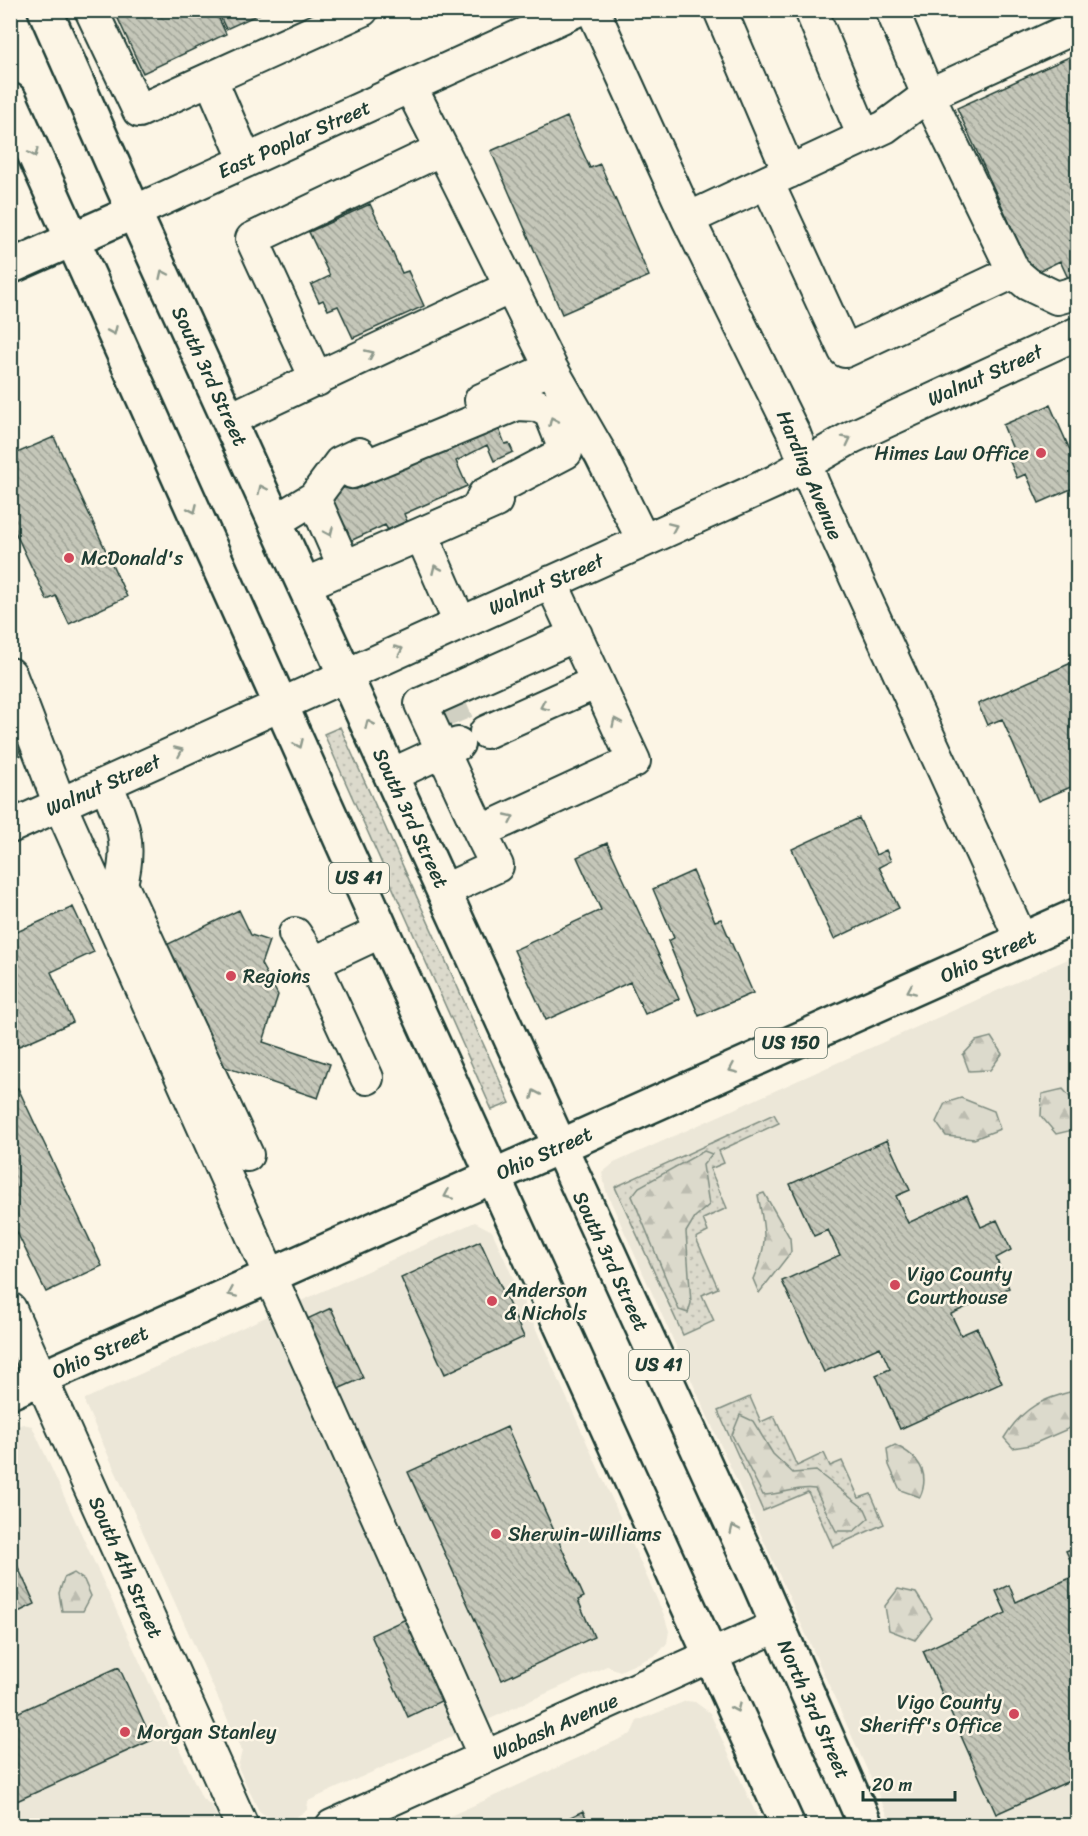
<svg xmlns="http://www.w3.org/2000/svg" width="1088" height="1836" viewBox="0 0 1088 1836" font-family="Sriracha,sans-serif">
<defs>
<pattern id="grass-dots" width="8" height="8" patternUnits="userSpaceOnUse" patternTransform="scale(1.5)"><rect width="8" height="8" fill="#dcdacc"/><path d="M2 2h.1M6 6h.1" fill="none" stroke="#bcbcb0" stroke-width="1.8" stroke-linecap="round"/></pattern>
<pattern id="forest-firs" width="22" height="20" patternUnits="userSpaceOnUse" patternTransform="scale(1.5)"><rect width="22" height="20" fill="#dcdacc"/><path d="M5 1l3.5 6h-7zM16 11l3.5 6h-7z" fill="#bcbcb0"/></pattern>
<pattern id="building-back-hatch" width="6" height="6" patternUnits="userSpaceOnUse" patternTransform="scale(1.5)"><rect width="6" height="6" fill="#c5c7b9"/><path d="M-1 5l2 2M0 0l6 6M5-1l2 2" fill="none" stroke="#9fa397"/></pattern>
</defs>
<rect width="100%" height="100%" fill="#fcf5e5"/>
<filter id="ink" filterUnits="userSpaceOnUse"><feTurbulence type="fractalNoise" baseFrequency=".0167" numOctaves="2"/><feDisplacementMap in="SourceGraphic" scale="12" xChannelSelector="R" yChannelSelector="G"/><feConvolveMatrix kernelMatrix="1 2 1 2 8 2 1 2 1" color-interpolation-filters="sRGB"/></filter>
<g filter="url(#ink)">
<!-- built -->
<path fill="#ece7d8" d="M 1077,955 L 1077,1825 L 892,1825 L 606,1191 L 602,1173 L 614,1163 Z
M 475,1222 L 492,1231 L 664,1615 L 669,1631 L 667,1643 L 658,1654 L 620,1671 L 607,1666 L 308,1801 L 307,1810 L 296,1817 L 274,1821 L 259,1811 L 238,1767 L 242,1751 L 85,1404 L 85,1399 Z
M 23,1424 L 32,1426 L 202,1798 L 211,1805 L 221,1825 L 11,1825 L 10,1429 Z
M 686,1701 L 695,1702 L 710,1713 L 761,1825 L 428,1826 L 631,1734 L 637,1721 Z"/>
<!-- grass -->
<path fill="url(#grass-dots)" stroke="#7e8c80" stroke-width="1.5" d="M 340,727 L 510,1103 L 492,1110 L 324,734 Z
M 774,1114 L 779,1123 L 719,1151 L 724,1163 L 710,1169 L 727,1208 L 703,1219 L 708,1232 L 696,1238 L 718,1288 L 702,1295 L 714,1321 L 683,1335 L 615,1187 Z
M 750,1397 L 761,1422 L 774,1416 L 797,1466 L 824,1453 L 830,1466 L 842,1461 L 859,1498 L 871,1494 L 884,1524 L 833,1547 L 808,1492 L 763,1511 L 718,1411 Z"/>
<!-- forest -->
<path fill="url(#forest-firs)" stroke="#7e8c80" stroke-width="1.5" d="M 991,1037 L 1002,1054 L 990,1070 L 969,1071 L 963,1055 L 976,1041 Z
M 1063,1089 L 1077,1105 L 1073,1130 L 1056,1134 L 1041,1116 L 1042,1094 Z
M 961,1098 L 994,1111 L 1000,1129 L 974,1139 L 946,1136 L 936,1122 L 945,1103 Z
M 704,1151 L 712,1154 L 703,1165 L 709,1205 L 695,1217 L 686,1232 L 691,1303 L 688,1313 L 679,1310 L 632,1196 L 639,1187 Z
M 764,1193 L 790,1238 L 791,1252 L 759,1293 L 753,1279 C 769,1242 765,1233 758,1195 Z
M 1077,1390 L 1077,1425 L 1031,1445 L 1013,1448 L 1004,1438 C 1024,1406 1042,1399 1077,1390 Z
M 740,1415 L 753,1421 L 773,1454 L 793,1473 L 816,1471 L 865,1509 L 869,1518 L 854,1531 L 836,1531 L 815,1489 C 797,1486 782,1495 763,1495 L 732,1435 Z
M 895,1445 C 918,1456 931,1472 920,1497 L 900,1490 L 889,1465 L 887,1449 Z
M 74,1573 L 84,1580 L 91,1596 L 83,1611 L 62,1611 L 59,1593 L 64,1578 Z
M 898,1589 L 916,1593 L 932,1618 L 915,1640 L 889,1630 L 885,1606 Z"/>
<!-- building -->
<path fill="url(#building-back-hatch)" stroke="#1f3d34" stroke-width="1.5" d="M 114,10 L 215,10 L 226,34 L 143,73 Z
M 217,10 L 268,10 L 226,29 Z
M 1078,53 L 1078,289 L 1074,291 L 1060,261 L 1033,274 L 957,108 Z
M 567,117 L 590,168 L 600,164 L 649,276 L 562,314 L 491,151 Z
M 370,204 L 402,273 L 408,271 L 424,306 L 353,338 L 338,306 L 328,310 L 323,300 L 319,302 L 311,285 L 330,276 L 309,232 Z
M 1050,405 L 1078,468 L 1078,486 L 1039,503 L 1026,474 L 1017,478 L 1007,455 L 1014,452 L 1003,425 Z
M 507,425 L 499,429 L 505,444 L 509,443 L 513,452 L 494,461 L 487,445 L 456,461 L 467,486 L 404,514 L 407,521 L 388,530 L 385,525 L 348,542 L 323,497 L 451,440 Z
M 54,437 L 127,597 L 69,624 L 56,596 L 47,600 L 10,521 L 10,456 Z
M 1078,660 L 1078,784 L 1038,801 L 1002,719 L 987,725 L 978,704 Z
M 10,730 L 21,755 L 10,759 Z
M 859,818 L 876,855 L 886,850 L 891,861 L 879,867 L 899,908 L 834,939 L 792,849 Z
M 607,843 L 679,999 L 645,1014 L 630,982 L 546,1020 L 514,950 L 601,910 L 577,857 Z
M 693,871 L 715,921 L 721,919 L 753,993 L 699,1016 L 668,941 L 674,938 L 653,889 Z
M 73,907 L 94,952 L 51,972 L 73,1022 L 10,1050 L 10,935 Z
M 239,910 L 251,935 L 269,941 L 261,964 L 278,995 L 263,1042 L 330,1064 L 318,1098 L 219,1065 L 162,947 Z
M 18,1088 L 102,1266 L 46,1292 L 10,1218 L 10,1091 Z
M 887,1140 L 910,1190 L 896,1196 L 908,1223 L 967,1196 L 981,1227 L 997,1220 L 1011,1250 L 996,1258 L 1009,1288 L 951,1314 L 961,1335 L 977,1328 L 1002,1383 L 900,1429 L 876,1375 L 890,1369 L 880,1347 L 824,1372 L 782,1281 L 840,1255 L 828,1230 L 814,1236 L 790,1184 Z
M 480,1241 L 524,1337 L 445,1374 L 401,1278 Z
M 331,1308 L 363,1378 L 338,1389 L 307,1319 Z
M 507,1427 L 584,1597 L 578,1600 L 594,1637 L 502,1680 L 408,1472 Z
M 1078,1546 L 1078,1777 L 996,1814 L 923,1651 L 1006,1613 L 996,1591 L 1009,1585 L 1016,1602 L 1077,1575 L 1066,1551 Z
M 10,1550 L 35,1604 L 10,1616 Z
M 406,1619 L 443,1700 L 408,1717 L 371,1635 Z
M 119,1667 L 152,1740 L 10,1804 L 10,1716 Z
M 583,1811 L 590,1826 L 552,1826 Z"/>
<g fill="none" stroke-linecap="round" stroke-linejoin="round">
<!-- minor-tunnel -->
<path stroke="#d0d0c2" stroke-width="32" stroke-dasharray="32 16" stroke-linecap="butt" d="M 443,712 L 466,702"/>
<defs>
<path id="minor" d="M 91,10 L 139,111 L 362,10
M 593,10 L 688,219 L 794,434 L 813,484 L 1022,941
M 720,10 L 789,172
M 811,10 L 864,137
M 211,80 L 246,161
M 410,86 L 442,149
M 767,182 L 845,351 L 1014,272 L 928,95 L 892,10
M 134,212 L 577,10
M 688,219 L 885,127 L 928,95 L 1078,26
M 1014,272 L 1028,284 L 1057,298 L 1078,292
M 317,380 L 252,239 L 442,149 L 551,368 L 601,455 L 643,540
M 481,400 L 551,368
M 230,419 L 511,287
M 340,463 L 352,472 L 517,404 L 536,405 L 550,412 L 566,452 L 484,495 L 477,510
M 314,498 L 344,566
M 276,521 L 314,498 L 340,463 L 359,454
M 551,582 L 634,761 L 480,832 L 421,704 L 576,635
M 306,584 L 421,534
M 460,623 L 421,534 L 496,501
M 10,674 L 60,805 L 485,1757
M 486,732 L 597,682
M 391,775 L 458,744
M 106,784 C 122,822 132,841 121,884 L 247,1155
M 10,827 L 774,482 L 852,437 L 1078,333
M 445,890 L 497,866 L 480,832
M 295,934 L 314,963 L 367,1078
M 314,963 L 382,931
M 10,1309 L 242,1826
M 332,1826 L 777,1626"/>
<path id="major" d="M 10,267 L 134,212
M 10,1392 L 1078,915"/>
<path id="highway" d="M 45,10 L 134,212 L 759,1583 L 866,1826
M 10,100 L 382,931 L 788,1826"/>
</defs>
<!-- minor casing -->
<use href="#minor" stroke="#1f3d34" stroke-width="36"/>
<!-- major casing -->
<use href="#major" stroke="#1f3d34" stroke-width="38"/>
<!-- highway casing -->
<use href="#highway" stroke="#1f3d34" stroke-width="38"/>
<!-- minor -->
<use href="#minor" stroke="#fcf5e5" stroke-width="32"/>
<!-- major -->
<use href="#major" stroke="#fcf5e5" stroke-width="33"/>
<!-- highway -->
<use href="#highway" stroke="#fcf5e5" stroke-width="33"/>
</g>
<!-- one-way arrows -->
<defs><path id="oneway-chevron" d="M-2-3.5L2.5 0L-2 3.5" fill="none" stroke-width="1.6" stroke-linecap="round" stroke-linejoin="round" transform="scale(1.5)"/></defs>
<g stroke="#8e998c">
<use href="#oneway-chevron" transform="translate(34 153) rotate(66)"/>
<use href="#oneway-chevron" transform="translate(163 274) rotate(-115)"/>
<use href="#oneway-chevron" transform="translate(113 331) rotate(66)"/>
<use href="#oneway-chevron" transform="translate(370 354) rotate(-25)"/>
<use href="#oneway-chevron" transform="translate(553 421) rotate(-114)"/>
<use href="#oneway-chevron" transform="translate(847 440) rotate(-27)"/>
<use href="#oneway-chevron" transform="translate(262 489) rotate(-115)"/>
<use href="#oneway-chevron" transform="translate(193 509) rotate(66)"/>
<use href="#oneway-chevron" transform="translate(673 527) rotate(-24)"/>
<use href="#oneway-chevron" transform="translate(329 532) rotate(66)"/>
<use href="#oneway-chevron" transform="translate(436 569) rotate(-114)"/>
<use href="#oneway-chevron" transform="translate(399 650) rotate(-24)"/>
<use href="#oneway-chevron" transform="translate(544 706) rotate(156)"/>
<use href="#oneway-chevron" transform="translate(616 722) rotate(-115)"/>
<use href="#oneway-chevron" transform="translate(369 724) rotate(-114)"/>
<use href="#oneway-chevron" transform="translate(299 744) rotate(66)"/>
<use href="#oneway-chevron" transform="translate(179 751) rotate(-24)"/>
<use href="#oneway-chevron" transform="translate(510 818) rotate(-25)"/>
<use href="#oneway-chevron" transform="translate(911 990) rotate(156)"/>
<use href="#oneway-chevron" transform="translate(733 1069) rotate(156)"/>
<use href="#oneway-chevron" transform="translate(535 1094) rotate(-114)"/>
<use href="#oneway-chevron" transform="translate(448 1195) rotate(156)"/>
<use href="#oneway-chevron" transform="translate(232 1293) rotate(156)"/>
<use href="#oneway-chevron" transform="translate(734 1529) rotate(-115)"/>
<use href="#oneway-chevron" transform="translate(736 1708) rotate(66)"/>
</g>
</g>
<!-- markers -->
<g fill="#d1495b" stroke="#fcf5e5" stroke-width="2">
<circle cx="1041" cy="453" r="6"/>
<circle cx="69" cy="558" r="6"/>
<circle cx="231" cy="976" r="6"/>
<circle cx="895" cy="1285" r="6"/>
<circle cx="492" cy="1301" r="6"/>
<circle cx="496" cy="1534" r="6"/>
<circle cx="1014" cy="1714" r="6"/>
<circle cx="125" cy="1732" r="6"/>
</g>
<g text-anchor="middle" stroke-width="5" stroke-linejoin="round" paint-order="stroke">
<!-- shield labels -->
<g fill="#fcf5e5" stroke="#617469" stroke-width="1.5">
<rect x="329" y="863" width="60" height="30" rx="4.5"/>
<rect x="755" y="1028" width="72" height="30" rx="4.5"/>
<rect x="629" y="1350" width="60" height="30" rx="4.5"/>
</g>
<g font-size="18" font-weight="bold" fill="#1f3d34">
<text x="359" y="884">US 41</text>
<text x="791" y="1049">US 150</text>
<text x="659" y="1371">US 41</text>
</g>
<!-- street labels -->
<g font-size="20" fill="#1f3d34" stroke="#fcf5e5">
<text transform="translate(294 139) rotate(-24)" y="7">East Poplar Street</text>
<text transform="translate(985 375) rotate(-24)" y="7">Walnut Street</text>
<text transform="translate(210 376) rotate(65)" y="7">South 3rd Street</text>
<text transform="translate(810 475) rotate(67)" y="7">Harding Avenue</text>
<text transform="translate(546 584) rotate(-24)" y="7">Walnut Street</text>
<text transform="translate(103 785) rotate(-24)" y="7">Walnut Street</text>
<text transform="translate(411 818) rotate(65)" y="7">South 3rd Street</text>
<text transform="translate(988 956) rotate(-24)" y="7">Ohio Street</text>
<text transform="translate(544 1153) rotate(-24)" y="7">Ohio Street</text>
<text transform="translate(611 1261) rotate(65)" y="7">South 3rd Street</text>
<text transform="translate(100 1352) rotate(-24)" y="7">Ohio Street</text>
<text transform="translate(126 1567) rotate(66)" y="7">South 4th Street</text>
<text transform="translate(814 1709) rotate(66)" y="7">North 3rd Street</text>
<text transform="translate(555 1726) rotate(-24)" y="7">Wabash Avenue</text>
</g>
<!-- poi labels -->
<g font-size="20" fill="#1f3d34" stroke="#fcf5e5" text-anchor="start">
<text x="1029" y="460" text-anchor="end">Himes Law Office</text>
<text x="81" y="565">McDonald's</text>
<text x="243" y="983">Regions</text>
<text x="907" y="1281">Vigo County<tspan x="907" dy="23">Courthouse</tspan></text>
<text x="504" y="1297">Anderson<tspan x="504" dy="23">&amp; Nichols</tspan></text>
<text x="508" y="1541">Sherwin-Williams</text>
<text x="1002" y="1709" text-anchor="end">Vigo County<tspan x="1002" dy="23">Sheriff's Office</tspan></text>
<text x="137" y="1739">Morgan Stanley</text>
</g>
</g>
<!-- margin -->
<rect width="1088" height="1836" fill="none" stroke="#fcf5e5" stroke-width="36"/>
<rect x="18" y="18" width="1052" height="1800" fill="none" stroke="#1f3d34" stroke-width="2" filter="url(#ink)"/>
<!-- scale -->
<path d="M863 1791v9h92v-9" fill="none" stroke="#1f3d34" stroke-width="3"/>
<text x="872" y="1791" font-size="18" fill="#1f3d34" stroke="#fcf5e5" stroke-width="4.5" paint-order="stroke">20 m</text>
</svg>
